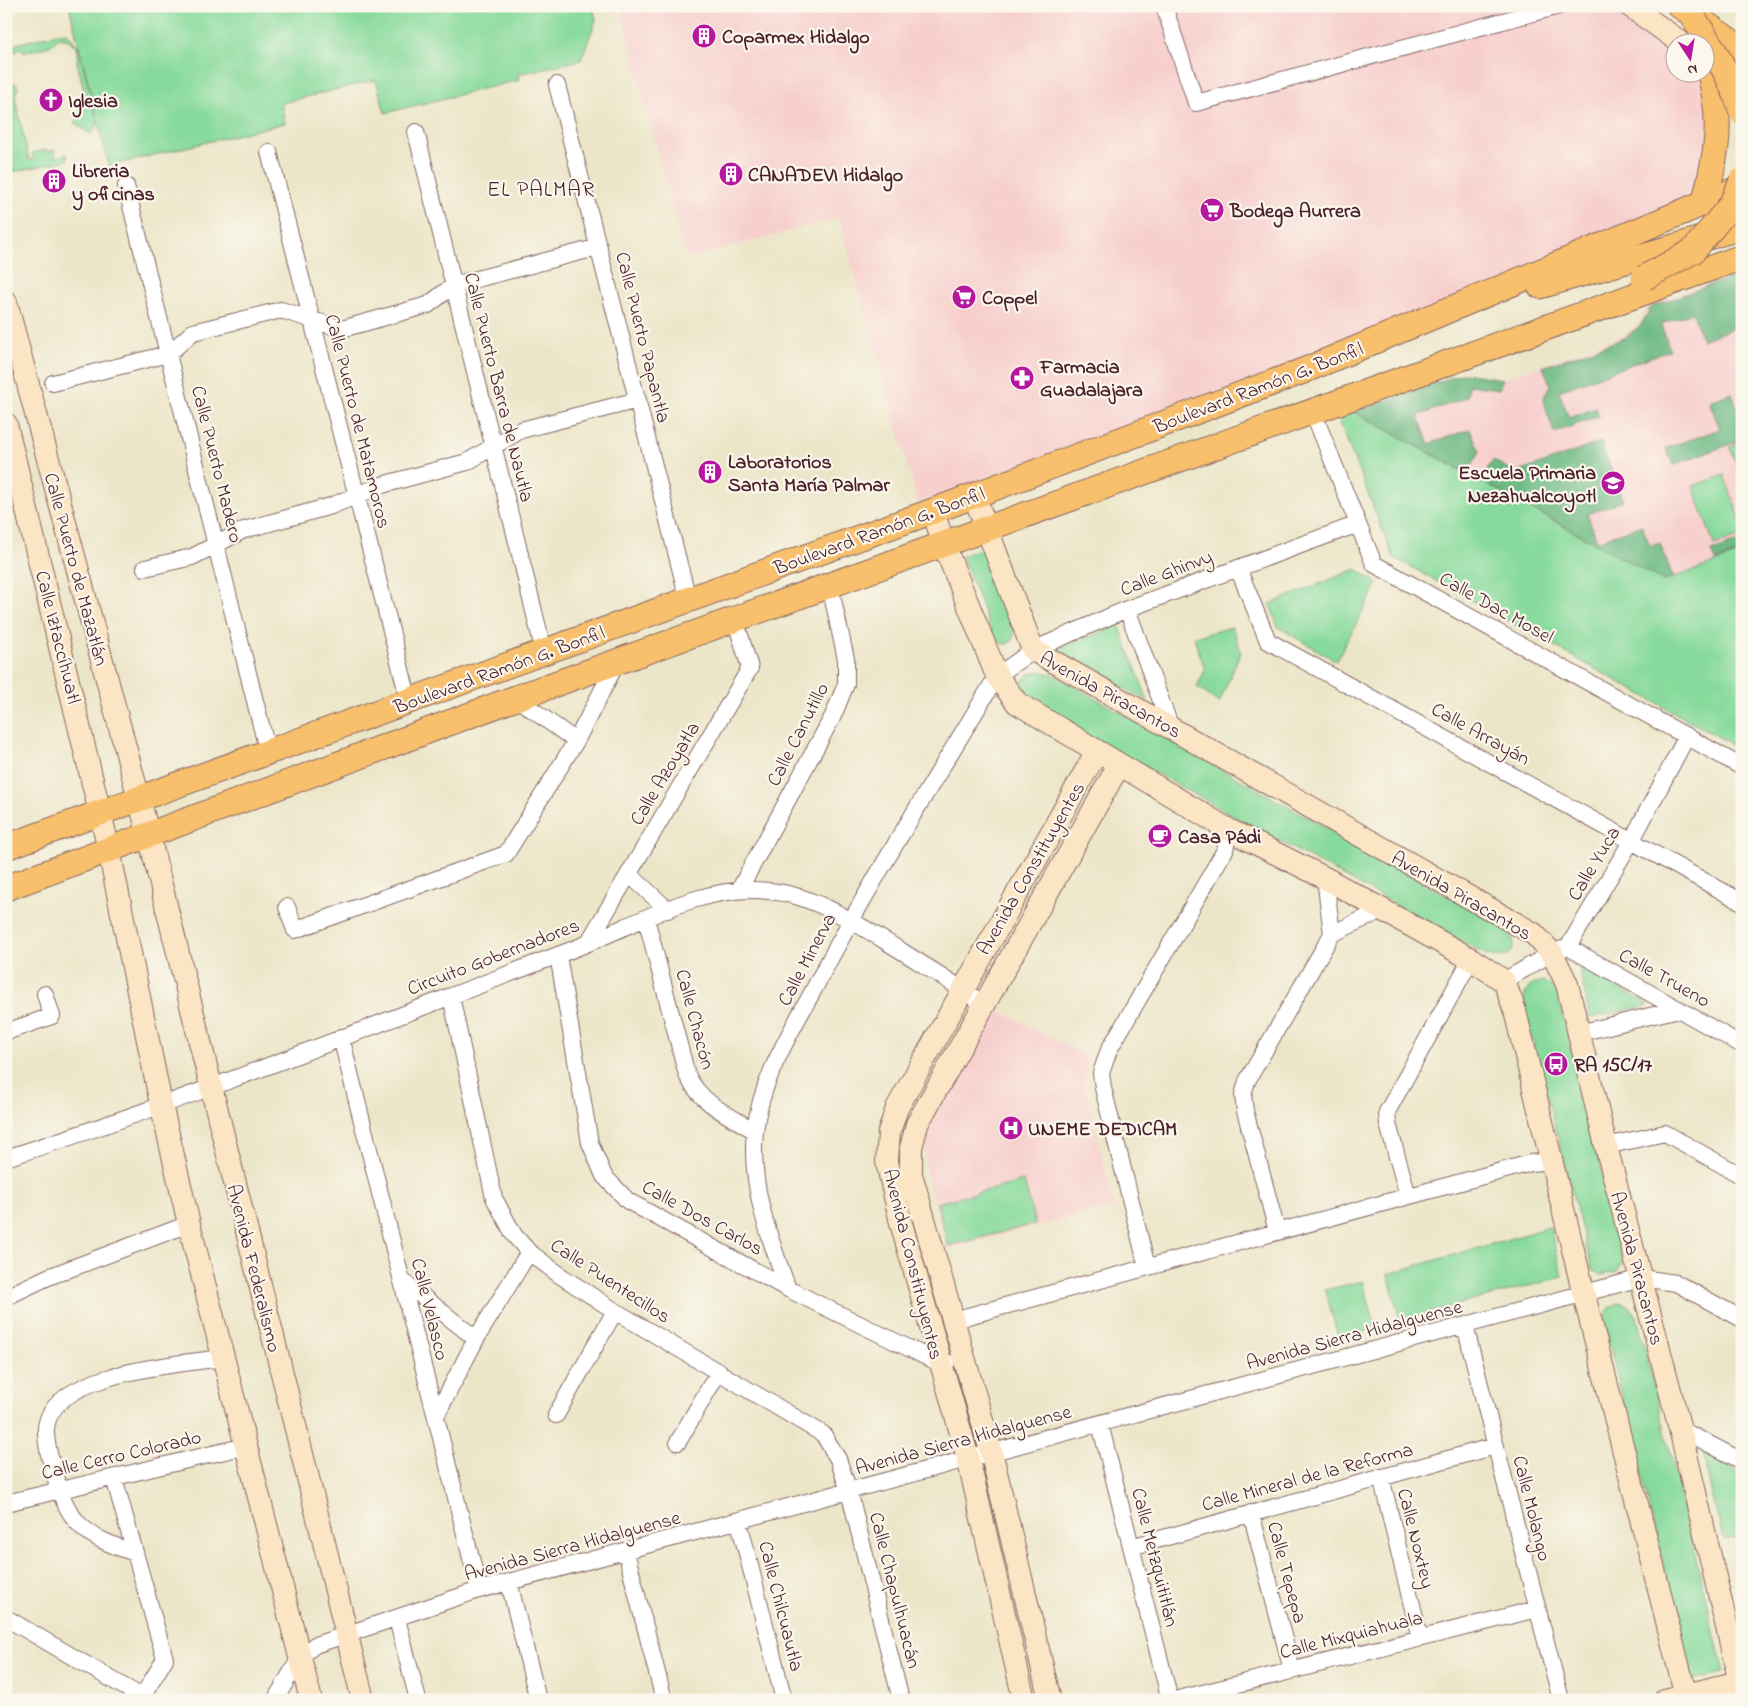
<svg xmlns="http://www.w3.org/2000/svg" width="1748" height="1706" viewBox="0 0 1748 1706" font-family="'Indie Flower',sans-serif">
<rect width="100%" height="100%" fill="#fbf7ec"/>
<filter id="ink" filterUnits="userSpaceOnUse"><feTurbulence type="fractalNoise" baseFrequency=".02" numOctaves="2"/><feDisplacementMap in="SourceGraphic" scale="10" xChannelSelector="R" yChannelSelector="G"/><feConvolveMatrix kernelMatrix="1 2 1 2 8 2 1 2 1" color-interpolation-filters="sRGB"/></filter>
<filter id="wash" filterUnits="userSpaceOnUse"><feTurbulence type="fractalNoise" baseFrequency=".0096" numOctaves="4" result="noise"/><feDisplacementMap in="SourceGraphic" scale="20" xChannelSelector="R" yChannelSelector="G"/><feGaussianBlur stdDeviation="1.12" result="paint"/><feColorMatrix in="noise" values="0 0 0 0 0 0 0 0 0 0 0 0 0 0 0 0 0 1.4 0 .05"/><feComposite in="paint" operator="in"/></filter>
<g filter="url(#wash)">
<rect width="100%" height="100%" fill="#ece6c9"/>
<!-- built -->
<path fill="#f7d0ce" d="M 620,6 L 1650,6 L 1697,42 L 1676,42 L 1676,72 L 1706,72 L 1730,105 L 1728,151 L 1713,190 L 1690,219 L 918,503 L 839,218 L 686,259 Z
M 1742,271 L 1742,623 L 1354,412 L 1464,373 L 1503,379 L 1623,336 L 1640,323 L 1649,305 Z
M 993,1007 L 1088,1057 L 1084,1082 L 1114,1206 L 947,1249 L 926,1171 L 925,1136 L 930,1120 Z"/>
<!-- green -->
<path fill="#87da9b" stroke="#687c63" d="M 69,6 L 593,6 L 596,20 L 581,60 L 518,74 L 519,80 L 385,113 L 376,80 L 281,103 L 285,123 L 109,166 Z
M 67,33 L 78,46 L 98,123 L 91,134 L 74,123 L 87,103 L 77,62 L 78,50 L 69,40 L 59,38 L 50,46 L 25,52 L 20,48 L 15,53 L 13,45 L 55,34 Z
M 16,83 L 18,88 L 15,97 L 29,160 L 34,159 L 32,153 L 46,150 L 47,152 L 54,150 L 56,157 L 67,154 L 68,160 L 13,172 L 6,145 L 6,86 Z
M 1354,412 L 1664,581 L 1742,553 L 1742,750 L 1393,557 L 1338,418 Z
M 1742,442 L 1742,481 L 1730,447 Z
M 1724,475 L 1742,524 L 1742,536 L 1714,545 L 1693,486 Z
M 982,548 L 1014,629 C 1016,644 1004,649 994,638 L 962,556 Z
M 1356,569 L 1378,583 L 1336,661 L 1278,627 L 1270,604 Z
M 1119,625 L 1148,701 L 1054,650 Z
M 1232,627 L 1241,651 L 1219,703 L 1197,687 L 1205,670 L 1194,637 Z
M 1039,671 L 1052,674 L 1508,930 C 1522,952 1507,962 1485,954 L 1034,706 L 1022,695 L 1020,684 L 1028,675 Z
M 1579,967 L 1650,1005 L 1590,1018 Z
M 1543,981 L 1552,987 L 1558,997 L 1624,1260 L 1616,1272 L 1601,1275 L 1592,1269 L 1524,1007 L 1525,994 L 1531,985 Z
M 1024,1181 L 1035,1224 L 948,1246 L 937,1203 Z
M 1550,1227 L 1563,1277 L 1400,1320 L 1388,1274 Z
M 1363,1281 L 1376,1328 L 1339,1339 L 1325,1290 Z
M 1622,1302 L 1630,1306 L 1637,1317 L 1724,1673 L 1692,1680 L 1604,1323 C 1606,1310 1609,1306 1622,1302 Z
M 1702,1453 L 1742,1474 L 1742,1539 L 1723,1538 Z"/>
<!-- forest -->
<path fill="#6dba83" stroke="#5c6c57" d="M 1742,273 L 1742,325 L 1702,340 L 1693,313 L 1661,324 L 1670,350 L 1559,391 L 1569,418 L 1596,408 L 1599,416 L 1554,433 L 1543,400 L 1550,384 L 1543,367 L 1625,338 L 1641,325 L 1651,307 Z
M 1464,373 L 1503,379 L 1499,389 L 1469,385 L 1467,397 L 1418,416 L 1429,444 L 1470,429 L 1480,452 L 1470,468 L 1464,471 L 1354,412 Z
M 1732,393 L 1742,420 L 1742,440 L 1673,465 L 1666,448 L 1720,429 L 1709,401 Z
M 1601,442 L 1623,501 L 1587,514 L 1597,541 L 1642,525 L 1650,546 L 1660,543 L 1673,577 L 1664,581 L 1483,482 L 1483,476 L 1493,460 L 1516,473 Z
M 1742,540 L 1742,552 L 1716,561 L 1712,551 Z"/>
</g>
<g filter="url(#ink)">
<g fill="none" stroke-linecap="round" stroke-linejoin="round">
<defs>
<path id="street" d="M 1164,6 L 1196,103 L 1559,6
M 557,85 L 688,599
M 416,132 L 544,652
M 269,152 L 409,701
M 126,186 L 268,753
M 53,383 L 168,354 L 193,332 L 281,310 L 342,329 L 428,305 L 454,285 L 599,247
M 1313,412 L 1374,564 L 1742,767
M 145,568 L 192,557 L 244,530 L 331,506 L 382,485 L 467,462 L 521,430 L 638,400
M 1238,568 L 1268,641 L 1742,902
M 1127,609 L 1171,728
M 516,698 L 576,741
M 629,874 L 668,910
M 1325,878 L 1332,934
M 739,890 L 833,716 L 846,684 L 846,659 L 830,586
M 287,907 L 295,930 L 506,854 L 576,741 L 617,662
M 646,918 L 687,1075 C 701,1104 728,1115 755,1131
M 588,943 L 750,668 L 735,619
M 1568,947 L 1742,1045
M 558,955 L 590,1143 L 604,1176 L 628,1201 L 788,1289 L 939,1363 L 947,1362
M 1504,981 L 1552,953 L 1568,947 L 1632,840 L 1687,736
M 451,996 L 494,1198 L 514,1235 L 529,1252 L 561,1276 L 615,1311 L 823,1434 L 838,1459 L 849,1491 L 901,1700
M 6,1032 L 52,1016 L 45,994
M 1579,1033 L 1679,1009
M 341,1037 L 479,1590
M 1606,1146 L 1665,1133 L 1742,1176
M 6,1158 C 181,1102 352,1034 524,968 C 547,959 570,951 593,941 C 647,918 708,884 769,891 C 817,895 863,928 903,952 C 930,969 957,985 983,1004
M 1408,1196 L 1388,1124 L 1387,1112 L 1471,959
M 1277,1231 L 1245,1111 L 1243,1095 L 1247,1081 L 1332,934 L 1382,910
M 1147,1267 L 1103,1088 L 1101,1073 L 1109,1050 L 1225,850 L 1229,830
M 402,1280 L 476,1339
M 788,1289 C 770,1239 749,1186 755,1131 C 761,1079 790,1034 814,989 C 870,882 935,779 997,676 L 1033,650 L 1127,609 L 1358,524
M 6,1297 L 48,1277 L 189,1224
M 953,1322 L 968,1316 L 1531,1163 L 1552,1161
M 1465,1326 L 1561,1700
M 556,1415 L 615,1311
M 436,1416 L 476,1339 L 529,1252
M 1100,1424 L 1170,1700
M 1680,1429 L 1742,1461
M 678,1442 L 719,1371
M 1381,1477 L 1420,1638
M 114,1478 L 165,1659 L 142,1697
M 6,1503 L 246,1446
M 1251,1513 L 1292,1670
M 739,1522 L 784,1700
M 1131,1547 L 1495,1446
M 626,1552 L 664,1700
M 135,1553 C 87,1537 69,1526 55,1476 C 51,1461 45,1444 46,1428 C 51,1372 181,1364 223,1358
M 509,1582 L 538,1700
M 6,1618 L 147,1700
M 397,1619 L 418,1700
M 275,1700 L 301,1656 L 315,1645 L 479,1590 L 1641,1278 L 1676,1283 L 1742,1319
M 1175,1700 L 1537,1609"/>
<path id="secondary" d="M 1630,6 L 1680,42
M 6,302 L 149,836 L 363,1700
M 6,424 L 109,850 L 161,1104 L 189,1224 L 311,1700
M 974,495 L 1033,650 L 1534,934 L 1552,953 L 1567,984 L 1606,1146 L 1680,1429 L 1742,1691
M 933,511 L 944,545 L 997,676 L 1017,703 L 1229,830 L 1325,878 L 1471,959 L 1504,981 L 1515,1011 L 1584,1295 L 1687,1700
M 1024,1700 L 968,1458 L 901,1223 L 887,1162 L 889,1132 L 897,1108 L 1097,751
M 1050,1700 L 991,1451 L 911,1174 L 911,1148 L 917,1124 L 1119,765
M 1665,1700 L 1739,1682"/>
<path id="primary" d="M 1680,6 L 1742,49
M 1705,201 C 1718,145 1724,118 1706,61
M 1540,286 L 1742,227
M 6,847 L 933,511 L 1303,371 L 1742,187
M 6,888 L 516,698 L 1742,257"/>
</defs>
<!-- street casing -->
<use href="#street" stroke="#836562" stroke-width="18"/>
<!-- secondary casing -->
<use href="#secondary" stroke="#836562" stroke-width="24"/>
<!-- primary casing -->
<use href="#primary" stroke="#836562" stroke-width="27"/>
<!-- street -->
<use href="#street" stroke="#fff" stroke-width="16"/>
<!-- secondary -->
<use href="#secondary" stroke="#fce5c4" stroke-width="22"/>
<!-- primary -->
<use href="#primary" stroke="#f8bf6c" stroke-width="25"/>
<defs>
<path id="primary-bridge" d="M 1691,14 C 1711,45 1731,76 1742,112
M 1644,278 L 1693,251 L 1731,205 L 1742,181"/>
</defs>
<!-- primary-bridge casing -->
<use href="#primary-bridge" stroke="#836562" stroke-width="27" stroke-linecap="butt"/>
<!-- primary-bridge -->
<use href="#primary-bridge" stroke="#f8bf6c" stroke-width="25"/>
</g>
</g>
<!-- icons -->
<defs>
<symbol id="building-disc" viewBox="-11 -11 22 22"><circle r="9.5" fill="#b5179e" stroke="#fbf7ec"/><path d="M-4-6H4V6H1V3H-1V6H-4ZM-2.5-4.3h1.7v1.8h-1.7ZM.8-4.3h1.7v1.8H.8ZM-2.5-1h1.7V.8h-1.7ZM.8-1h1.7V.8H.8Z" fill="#fff"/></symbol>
<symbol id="church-disc" viewBox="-11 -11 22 22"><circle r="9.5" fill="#b5179e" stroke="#fbf7ec"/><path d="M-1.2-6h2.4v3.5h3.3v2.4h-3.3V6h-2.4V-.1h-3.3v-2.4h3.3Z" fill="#fff"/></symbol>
<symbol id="supermarket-disc" viewBox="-11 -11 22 22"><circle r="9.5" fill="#b5179e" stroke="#fbf7ec"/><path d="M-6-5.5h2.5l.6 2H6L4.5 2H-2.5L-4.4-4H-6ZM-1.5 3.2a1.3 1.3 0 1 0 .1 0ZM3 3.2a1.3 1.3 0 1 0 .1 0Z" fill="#fff"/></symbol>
<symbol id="pharmacy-disc" viewBox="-11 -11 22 22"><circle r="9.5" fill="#b5179e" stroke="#fbf7ec"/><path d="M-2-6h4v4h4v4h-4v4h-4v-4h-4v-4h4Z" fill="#fff"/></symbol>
<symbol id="school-disc" viewBox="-11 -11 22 22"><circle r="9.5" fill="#b5179e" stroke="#fbf7ec"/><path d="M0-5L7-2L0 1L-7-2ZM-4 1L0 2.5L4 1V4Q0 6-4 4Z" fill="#fff"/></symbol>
<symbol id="cafe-disc" viewBox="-11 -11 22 22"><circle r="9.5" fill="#b5179e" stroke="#fbf7ec"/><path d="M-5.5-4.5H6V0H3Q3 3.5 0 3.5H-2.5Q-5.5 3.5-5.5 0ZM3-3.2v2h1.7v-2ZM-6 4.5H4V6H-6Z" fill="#fff"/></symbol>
<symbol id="bus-disc" viewBox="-11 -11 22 22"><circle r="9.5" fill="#b5179e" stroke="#fbf7ec"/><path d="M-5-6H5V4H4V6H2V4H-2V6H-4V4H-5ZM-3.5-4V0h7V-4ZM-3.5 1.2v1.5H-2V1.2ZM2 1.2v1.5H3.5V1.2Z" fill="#fff"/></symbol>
<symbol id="hospital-disc" viewBox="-11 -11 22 22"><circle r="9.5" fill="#b5179e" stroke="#fbf7ec"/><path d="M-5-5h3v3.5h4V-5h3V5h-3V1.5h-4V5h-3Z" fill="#fff"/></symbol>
</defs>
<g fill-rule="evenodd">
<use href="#building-disc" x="690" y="22" width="28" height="28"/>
<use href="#church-disc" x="37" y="86" width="28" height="28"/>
<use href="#building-disc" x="717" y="160" width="28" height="28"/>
<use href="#building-disc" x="40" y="167" width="28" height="28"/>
<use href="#supermarket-disc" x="1198" y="196" width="28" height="28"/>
<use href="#supermarket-disc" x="950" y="283" width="28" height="28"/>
<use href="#pharmacy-disc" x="1008" y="364" width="28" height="28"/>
<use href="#building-disc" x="696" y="458" width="28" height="28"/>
<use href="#school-disc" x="1599" y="469" width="28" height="28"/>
<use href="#cafe-disc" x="1146" y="822" width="28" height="28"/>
<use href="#bus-disc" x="1542" y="1050" width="28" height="28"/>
<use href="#hospital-disc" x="997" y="1114" width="28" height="28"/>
</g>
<g text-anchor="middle" stroke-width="4.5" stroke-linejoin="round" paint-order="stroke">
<!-- poi labels -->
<g font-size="20" font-weight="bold" fill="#4a1f2b" stroke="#fbf7ec" text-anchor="start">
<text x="722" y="43">Coparmex Hidalgo</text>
<text x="68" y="107">Iglesia</text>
<text x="72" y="177">Libreria<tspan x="72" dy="23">y oficinas</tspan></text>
<text x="748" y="181">CANADEVI Hidalgo</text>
<text x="1230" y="217">Bodega Aurrera</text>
<text x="982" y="304">Coppel</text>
<text x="1040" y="373">Farmacia<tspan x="1040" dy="23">Guadalajara</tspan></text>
<text x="728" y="468">Laboratorios<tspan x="728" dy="23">Santa María Palmar</tspan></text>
<text x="1596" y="479" text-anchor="end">Escuela Primaria<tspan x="1596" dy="23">Nezahualcoyotl</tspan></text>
<text x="1178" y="843">Casa Pádi</text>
<text x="1574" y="1071">RA 15C/17</text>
<text x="1028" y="1135">UNEME DEDICAM</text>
</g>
<!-- street labels -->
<g font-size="20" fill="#4a1f2b" stroke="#fbf7ec">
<text transform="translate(644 337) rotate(76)" y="7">Calle Puerto Papantla</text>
<text transform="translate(500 387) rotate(76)" y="7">Calle Puerto Barra de Nautla</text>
<text transform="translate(1258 387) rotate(-21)" y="7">Boulevard Ramón G. Bonfil</text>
<text transform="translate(359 421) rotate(76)" y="7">Calle Puerto de Matamoros</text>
<text transform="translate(218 464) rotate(76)" y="7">Calle Puerto Madero</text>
<text transform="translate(879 530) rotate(-20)" y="7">Boulevard Ramón G. Bonfil</text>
<text transform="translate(77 569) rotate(75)" y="7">Calle Puerto de Mazatlán</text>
<text transform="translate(1166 572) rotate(-21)" y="7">Calle Ghinvy</text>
<text transform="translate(1497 607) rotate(29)" y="7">Calle Dac Mosel</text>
<text transform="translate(59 637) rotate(76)" y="7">Calle Iztaccíhuatl</text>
<text transform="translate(499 669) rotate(-20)" y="7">Boulevard Ramón G. Bonfil</text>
<text transform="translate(1111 694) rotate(29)" y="7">Avenida Piracantos</text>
<text transform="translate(1481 733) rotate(29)" y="7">Calle Arrayán</text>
<text transform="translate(797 734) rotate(-63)" y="7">Calle Canutillo</text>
<text transform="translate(664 773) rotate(-59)" y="7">Calle Azoyatla</text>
<text transform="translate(1593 863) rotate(-59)" y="7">Calle Yuca</text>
<text transform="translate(1030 868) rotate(-60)" y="7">Avenida Constituyentes</text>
<text transform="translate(1462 895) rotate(30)" y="7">Avenida Piracantos</text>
<text transform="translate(493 956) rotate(-21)" y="7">Circuito Gobernadores</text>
<text transform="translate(806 959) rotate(-62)" y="7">Calle Minerva</text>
<text transform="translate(1665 977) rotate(29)" y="7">Calle Trueno</text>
<text transform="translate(696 1019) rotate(75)" y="7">Calle Chacón</text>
<text transform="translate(703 1217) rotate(29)" y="7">Calle Dos Carlos</text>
<text transform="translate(914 1264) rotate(76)" y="7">Avenida Constituyentes</text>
<text transform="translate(255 1268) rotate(76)" y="7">Avenida Federalismo</text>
<text transform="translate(1638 1268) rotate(75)" y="7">Avenida Piracantos</text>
<text transform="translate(611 1280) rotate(33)" y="7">Calle Puentecillos</text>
<text transform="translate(431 1309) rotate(76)" y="7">Calle Velasco</text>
<text transform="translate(1354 1334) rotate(-15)" y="7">Avenida Sierra Hidalguense</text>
<text transform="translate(963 1439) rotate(-15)" y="7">Avenida Sierra Hidalguense</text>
<text transform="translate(121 1454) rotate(-13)" y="7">Calle Cerro Colorado</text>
<text transform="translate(1307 1476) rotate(-15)" y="7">Calle Mineral de la Reforma</text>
<text transform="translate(1533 1508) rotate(76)" y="7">Calle Molango</text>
<text transform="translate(1417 1538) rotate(76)" y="7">Calle Noxtey</text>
<text transform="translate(572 1545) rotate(-15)" y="7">Avenida Sierra Hidalguense</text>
<text transform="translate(1156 1557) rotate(76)" y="7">Calle Metzquititlán</text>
<text transform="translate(1288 1572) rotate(75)" y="7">Calle Tepepa</text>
<text transform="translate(896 1590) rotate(76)" y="7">Calle Chapulhuacán</text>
<text transform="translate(782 1606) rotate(76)" y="7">Calle Chilcuautla</text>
<text transform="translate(1351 1634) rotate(-14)" y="7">Calle Mixquiahuala</text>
</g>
<!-- quarter labels -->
<g font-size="22" letter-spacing="1" fill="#4a1f2b" stroke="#fbf7ec">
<text x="541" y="196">EL PALMAR</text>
</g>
</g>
<!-- margin -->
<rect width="1748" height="1706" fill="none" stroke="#fbf7ec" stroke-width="25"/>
<!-- north arrow -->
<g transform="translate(1690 58) rotate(168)"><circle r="24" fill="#fbf7ec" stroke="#b4a19f"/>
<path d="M0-4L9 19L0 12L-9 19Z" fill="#b5179e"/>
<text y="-8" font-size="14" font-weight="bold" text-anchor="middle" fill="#4a1f2b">N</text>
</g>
</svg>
